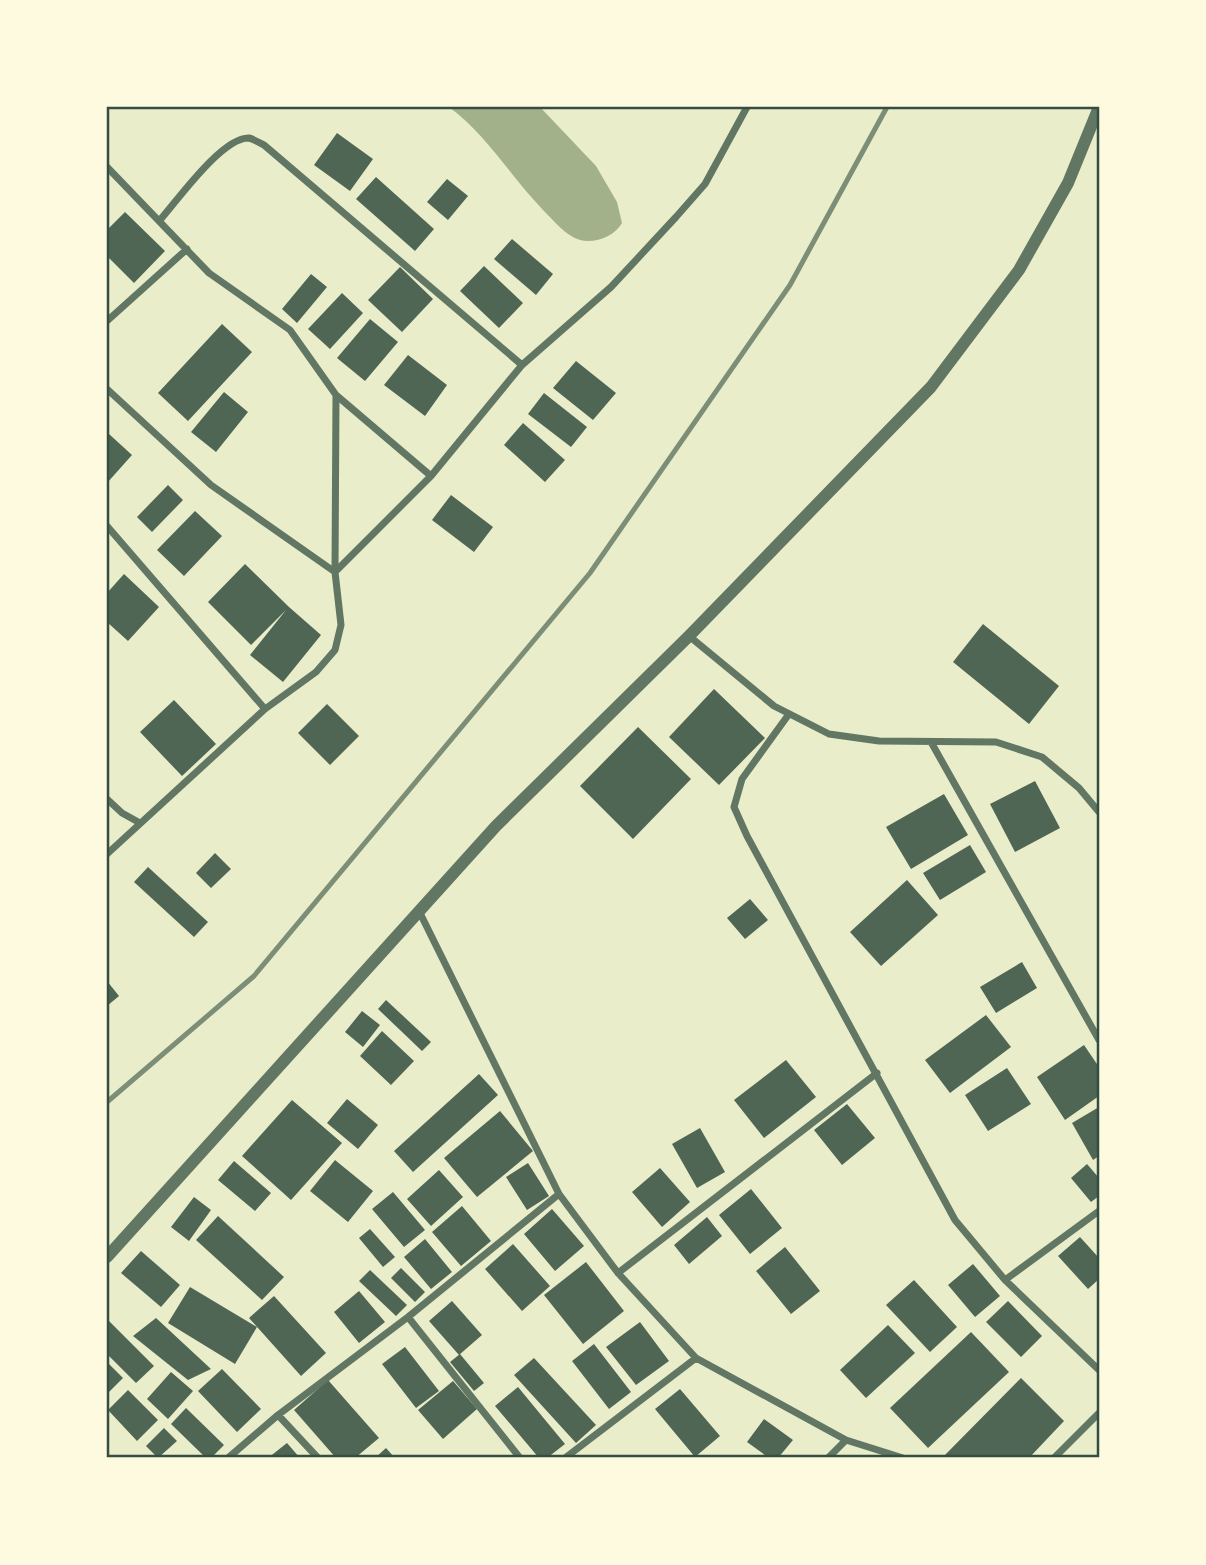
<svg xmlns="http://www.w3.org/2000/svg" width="1206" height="1565" viewBox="0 0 1206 1565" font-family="Quicksand,sans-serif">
<rect width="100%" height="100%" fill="#e9edc9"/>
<!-- water -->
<path fill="#a3b18a" d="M 449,107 L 540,107 L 596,166 L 617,202 L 622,223 C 615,236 595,244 580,240 C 566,236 553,220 543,210 C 511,177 486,134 449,107 Z"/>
<!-- building -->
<path fill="#4f6655" d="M 337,133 L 373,159 L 350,191 L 314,165 Z
M 376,177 L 434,229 L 415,251 L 356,199 Z
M 447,179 L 468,196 L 448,220 L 427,202 Z
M 125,212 L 165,251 L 134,283 L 107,256 L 107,230 Z
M 512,239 L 553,274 L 536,295 L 494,259 Z
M 484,266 L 523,303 L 499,328 L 460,291 Z
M 400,267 L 433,299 L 402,332 L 368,300 Z
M 311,274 L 327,287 L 297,323 L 282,309 Z
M 342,293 L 363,313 L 330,349 L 308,329 Z
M 370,319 L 398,342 L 365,381 L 337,358 Z
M 222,324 L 252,352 L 188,421 L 158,393 Z
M 408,355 L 447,385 L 425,416 L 384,385 Z
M 576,361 L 616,393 L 593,420 L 553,388 Z
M 224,392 L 248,412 L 216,452 L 191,432 Z
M 544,393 L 587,427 L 571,447 L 528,414 Z
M 523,423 L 565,460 L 545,482 L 504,445 Z
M 109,434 L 132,455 L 107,483 L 107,437 Z
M 168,485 L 183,500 L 152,532 L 137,517 Z
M 451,495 L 493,527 L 474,552 L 432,520 Z
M 195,511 L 222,536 L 184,576 L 157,550 Z
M 245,564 L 289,607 L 321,635 L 283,682 L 250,655 L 286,610 L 251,645 L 208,602 Z
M 124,574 L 159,607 L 128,641 L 107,622 L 107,593 Z
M 983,624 L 1059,686 L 1029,724 L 953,662 Z
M 714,689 L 765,738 L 719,785 L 669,737 Z
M 174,700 L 216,744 L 182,776 L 140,732 Z
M 327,704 L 359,736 L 330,765 L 298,733 Z
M 638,727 L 691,779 L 633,839 L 580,786 Z
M 1035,781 L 1060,828 L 1015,852 L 990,804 Z
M 944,794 L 968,835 L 911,869 L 886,827 Z
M 970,845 L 986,872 L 940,900 L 923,873 Z
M 215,853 L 231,869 L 211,888 L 196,873 Z
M 148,867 L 208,922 L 194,937 L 134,882 Z
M 907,880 L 938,915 L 881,966 L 850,932 Z
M 750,899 L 768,920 L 745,939 L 727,918 Z
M 1022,962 L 1037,988 L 996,1013 L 980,987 Z
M 107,981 L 119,996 L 107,1006 Z
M 386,1000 L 431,1042 L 422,1051 L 378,1009 Z
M 362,1011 L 380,1025 L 363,1047 L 345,1032 Z
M 986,1015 L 1011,1047 L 950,1093 L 925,1060 Z
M 382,1031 L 414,1061 L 391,1085 L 360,1056 Z
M 1084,1045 L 1099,1067 L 1099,1096 L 1065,1120 L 1037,1077 Z
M 786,1060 L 816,1097 L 764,1138 L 734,1100 Z
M 1007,1068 L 1031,1104 L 988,1131 L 965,1095 Z
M 479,1074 L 498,1095 L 413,1172 L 394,1151 Z
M 347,1099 L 378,1125 L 358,1149 L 327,1123 Z
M 292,1100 L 342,1143 L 291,1200 L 242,1156 Z
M 847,1104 L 875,1138 L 842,1165 L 814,1130 Z
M 1099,1107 L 1099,1156 L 1093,1160 L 1072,1123 Z
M 500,1111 L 533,1151 L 477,1197 L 444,1158 Z
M 700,1128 L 725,1172 L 697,1188 L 672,1144 Z
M 335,1160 L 373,1191 L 348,1222 L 310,1191 Z
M 234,1161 L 271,1193 L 255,1211 L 218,1180 Z
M 528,1163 L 549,1196 L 527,1210 L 506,1177 Z
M 1087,1164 L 1099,1178 L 1099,1196 L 1091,1202 L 1071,1178 Z
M 660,1168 L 690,1202 L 662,1227 L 632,1192 Z
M 439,1170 L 463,1197 L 431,1226 L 407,1199 Z
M 751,1189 L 782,1228 L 750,1254 L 719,1215 Z
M 393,1192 L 425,1230 L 404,1247 L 372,1209 Z
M 194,1197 L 211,1210 L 189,1241 L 171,1227 Z
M 462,1206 L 491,1241 L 461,1266 L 432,1232 Z
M 552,1209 L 584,1246 L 555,1271 L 524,1234 Z
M 218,1216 L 284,1277 L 262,1300 L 196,1240 Z
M 707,1217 L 722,1236 L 689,1264 L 674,1245 Z
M 370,1229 L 395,1257 L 383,1267 L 359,1238 Z
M 1080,1237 L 1099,1258 L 1099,1279 L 1088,1289 L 1058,1256 Z
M 425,1239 L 452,1272 L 431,1289 L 404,1257 Z
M 513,1244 L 550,1286 L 522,1311 L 485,1269 Z
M 785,1247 L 820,1291 L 791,1314 L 756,1271 Z
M 141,1251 L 180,1285 L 161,1307 L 121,1273 Z
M 586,1262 L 624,1311 L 583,1344 L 544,1295 Z
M 973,1264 L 1000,1296 L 975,1317 L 948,1285 Z
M 401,1268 L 425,1292 L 415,1302 L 391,1278 Z
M 370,1270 L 407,1305 L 396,1316 L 359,1281 Z
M 914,1280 L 957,1327 L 930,1352 L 886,1305 Z
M 190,1287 L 257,1327 L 235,1364 L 168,1323 Z
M 359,1291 L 385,1322 L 359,1343 L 334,1312 Z
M 274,1296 L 326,1353 L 301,1376 L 249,1318 Z
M 452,1301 L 482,1335 L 459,1355 L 429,1321 Z
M 1008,1301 L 1042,1336 L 1021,1357 L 986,1322 Z
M 156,1318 L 211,1369 L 188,1380 L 133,1336 Z
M 107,1319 L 154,1366 L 136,1383 L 107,1354 Z
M 640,1322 L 669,1361 L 636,1385 L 606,1347 Z
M 888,1325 L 915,1353 L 866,1398 L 840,1370 Z
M 971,1332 L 1009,1372 L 928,1448 L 890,1408 Z
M 594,1344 L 631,1392 L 609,1409 L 572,1361 Z
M 405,1347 L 439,1391 L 416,1408 L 382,1364 Z
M 460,1354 L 484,1383 L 474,1391 L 450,1362 Z
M 534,1358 L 596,1425 L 576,1443 L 514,1375 Z
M 107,1362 L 123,1378 L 107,1394 Z
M 222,1369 L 261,1409 L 237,1432 L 198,1391 Z
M 171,1372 L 193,1391 L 168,1419 L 147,1399 Z
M 1021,1378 L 1064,1421 L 1029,1458 L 943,1457 Z
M 328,1380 L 379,1438 L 355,1458 L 336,1458 L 294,1410 Z
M 453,1381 L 477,1409 L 443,1439 L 418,1410 Z
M 518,1387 L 565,1444 L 547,1458 L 539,1458 L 495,1406 Z
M 680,1389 L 720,1436 L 695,1457 L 655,1409 Z
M 128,1390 L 158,1420 L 137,1441 L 108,1410 Z
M 186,1408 L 224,1445 L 211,1458 L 206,1458 L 171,1424 Z
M 764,1419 L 793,1440 L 778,1458 L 769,1458 L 747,1442 Z
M 164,1428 L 177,1441 L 158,1458 L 146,1446 Z
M 287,1443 L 300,1458 L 268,1458 Z
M 386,1448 L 395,1458 L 375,1458 Z"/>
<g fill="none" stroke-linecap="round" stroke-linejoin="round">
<!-- minor -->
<path stroke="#617663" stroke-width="7" d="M 107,167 L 209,273 L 290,330 L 336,395 L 431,476
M 160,220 C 177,201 222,137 249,138 C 253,139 260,143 264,145 L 522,365
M 107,321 L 187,249
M 107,389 L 211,485 L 335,572
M 107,526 L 265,709
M 335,572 L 336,395
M 689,636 L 774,706 L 829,734 L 879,741 L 996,742 L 1042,757 L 1079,788 L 1099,812
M 789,714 L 742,779 L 734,807 L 747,836 L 955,1220 L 1005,1280 L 1099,1370
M 931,742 L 1099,1040
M 107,799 L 122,813 L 140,823
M 107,854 L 265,709 L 316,672 L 335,650 L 341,625 L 335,572 L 431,476 L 522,365 L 611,287 L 676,217 L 705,184 L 747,107
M 419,911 L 559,1194 L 618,1273 L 696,1358
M 618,1273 L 877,1073
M 1005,1280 L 1099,1211
M 408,1317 L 520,1458
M 278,1415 L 318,1458
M 846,1440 L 903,1458
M 228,1458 L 278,1415 L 408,1317 L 559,1194
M 565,1458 L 696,1358 L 846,1440 L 828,1458
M 1054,1458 L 1099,1413"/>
<!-- tertiary -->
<path stroke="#617663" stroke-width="12" d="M 107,1257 L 496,826 L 689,636 L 931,387 L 1019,270 L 1068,183 L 1099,107"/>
<!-- rail -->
<path stroke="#7c8e77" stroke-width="5" d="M 107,1102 L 254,976 L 590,573 L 790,285 L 887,107"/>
</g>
<!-- border -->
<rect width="1206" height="1565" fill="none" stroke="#fefae0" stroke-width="217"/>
<rect x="108" y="108" width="990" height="1348" fill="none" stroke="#344e41" stroke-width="2.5"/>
</svg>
